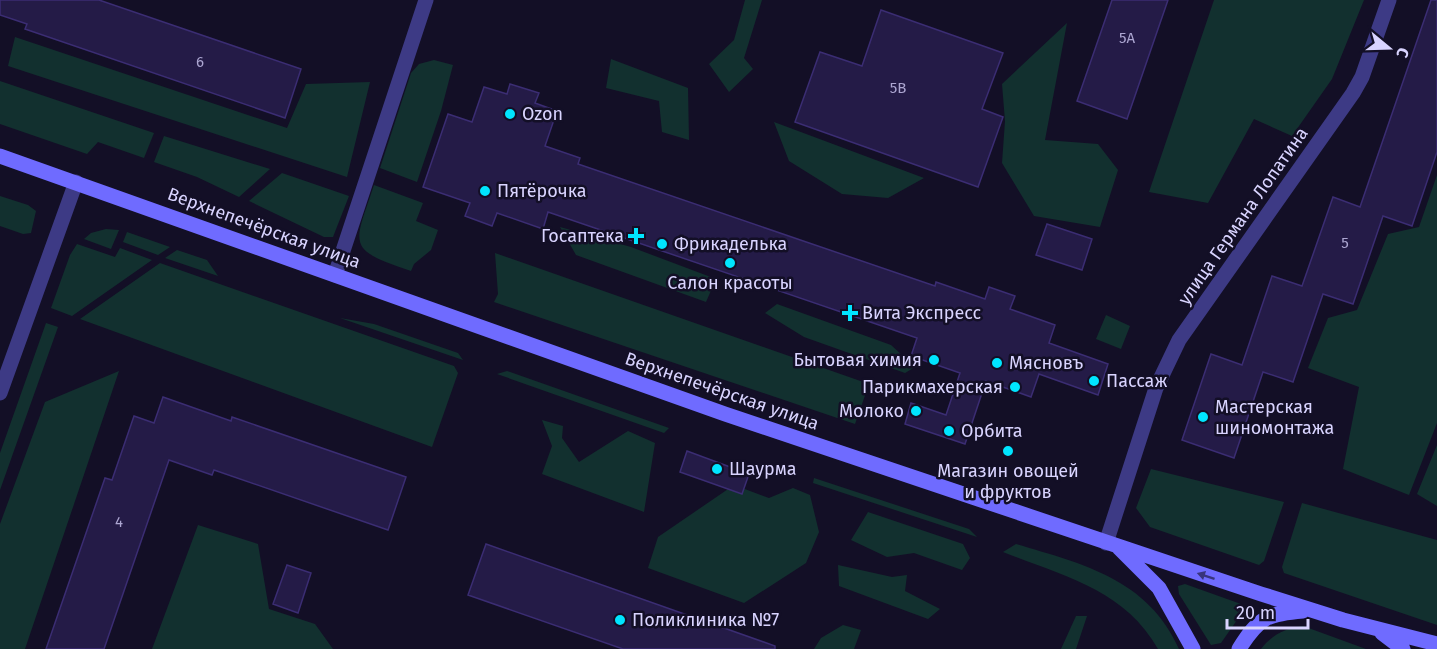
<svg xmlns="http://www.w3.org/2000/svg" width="1437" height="649" viewBox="0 0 1437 649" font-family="'Fira Sans',sans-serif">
<rect width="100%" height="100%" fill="#130f26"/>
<!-- green -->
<path fill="#12302f" d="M 745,0 L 762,0 L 744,58 L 753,69 L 729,92 L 709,64 L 734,40 Z
M 1214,0 L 1364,0 L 1332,79 L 1292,136 L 1254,119 L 1208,203 L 1149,192 Z
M 1067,23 L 1045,140 L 1098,144 L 1118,170 L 1100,227 L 1034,216 L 1002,163 L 1005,121 L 1002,84 Z
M 15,37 L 287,128 L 306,84 L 370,82 L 347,177 L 8,66 Z
M 611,59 L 688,88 L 689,140 L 662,132 L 659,101 L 606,88 Z
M 434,60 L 453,65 L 441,111 L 417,182 L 380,168 L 411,73 L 419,64 Z
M 0,81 L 154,133 L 144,158 L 98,142 L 87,154 L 0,124 Z
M 774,122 L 924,178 L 888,198 L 842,194 L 789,161 Z
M 164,136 L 270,169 L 239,197 L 197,177 L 154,162 Z
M 282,173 L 349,196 L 333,237 L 324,237 L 249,201 Z
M 1437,175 L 1437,423 L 1409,495 L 1343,469 L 1359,387 L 1308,368 L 1328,318 L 1357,310 L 1388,234 L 1419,227 Z
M 374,185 L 423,203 L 416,221 L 438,230 L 431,250 L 414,264 L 411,271 C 345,249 354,246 374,185 Z
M 0,196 L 28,205 L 36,211 L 31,233 L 23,234 L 0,226 Z
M 560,227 L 631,247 L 716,279 L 706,302 L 576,255 Z
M 106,229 L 119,230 L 111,249 L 84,239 L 91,233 Z
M 127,232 L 170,247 L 158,255 L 123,242 Z
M 77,244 L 115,257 L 120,248 L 152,260 L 72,316 L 51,308 L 70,255 Z
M 177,250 L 207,260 L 218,276 L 165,258 Z
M 495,253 L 869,384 L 855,424 L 494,302 L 498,294 Z
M 160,263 L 454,366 L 458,373 L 432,447 L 80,319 Z
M 777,304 L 891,345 L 915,367 L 905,373 L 804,337 L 765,313 Z
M 1106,315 L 1130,326 L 1121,349 L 1096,339 Z
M 340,318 L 374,324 L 458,353 L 463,360 Z
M 46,323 L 58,327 L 0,490 L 0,453 Z
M 119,371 L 25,649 L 0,649 L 0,524 L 45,402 Z
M 507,371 L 669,428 L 664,433 L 497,374 Z
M 542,420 L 563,426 L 562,438 L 579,462 L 628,431 L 655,443 L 644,512 L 542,474 L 552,446 Z
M 1437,445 L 1437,506 L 1417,494 Z
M 1151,469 L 1284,502 L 1264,561 L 1259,565 L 1150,527 L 1136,508 Z
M 814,478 L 969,529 L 977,537 L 813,483 Z
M 734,485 L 769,498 L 793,488 L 810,495 L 819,532 L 806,563 L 744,603 L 648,568 L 658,537 Z
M 1302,503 L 1437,540 L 1437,625 L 1284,573 L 1282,567 Z
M 868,512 L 963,544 L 970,558 L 962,570 L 914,553 L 887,557 L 851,540 Z
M 198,525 L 258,544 L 269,609 L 315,624 L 333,649 L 152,649 Z
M 1016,544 C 1083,564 1148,579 1179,649 L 1158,649 C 1124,589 1063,576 1003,552 Z
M 838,565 L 892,577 L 907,575 L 905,591 L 940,609 L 928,619 L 839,586 Z
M 1185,584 L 1241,604 L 1244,610 L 1221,643 L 1211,645 L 1179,594 L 1178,586 Z
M 1076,616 L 1087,616 L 1076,649 L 1061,649 Z
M 843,625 L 861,630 L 854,649 L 814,649 L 821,638 Z
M 1303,626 L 1366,649 L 1261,649 C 1272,635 1285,628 1303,626 Z"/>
<!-- building -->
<path fill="#241b47" stroke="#3b2d73" stroke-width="1.5" d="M 0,0 L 99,0 L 301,69 L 285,118 L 25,29 L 27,24 L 0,15 Z
M 1112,0 L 1168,0 L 1127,119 L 1077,101 Z
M 1431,0 L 1437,0 L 1437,152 L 1412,226 L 1383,216 L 1353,304 L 1323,294 L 1293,382 L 1263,372 L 1234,458 L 1182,440 L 1211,354 L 1242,365 L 1272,276 L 1302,286 L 1333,197 L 1360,207 Z
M 881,10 L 1003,53 L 982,109 L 1003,117 L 978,187 L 795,122 L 820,52 L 862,66 Z
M 510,84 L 539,93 L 535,103 L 557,111 L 545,146 L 580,158 L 578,164 L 935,286 L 936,282 L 985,299 L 989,287 L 1015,296 L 1010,309 L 1055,325 L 1049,343 L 1108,364 L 1098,395 L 1039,374 L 1031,397 L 986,381 L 965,444 L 905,424 L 911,403 L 946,415 L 960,373 L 911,356 L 917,338 L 548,212 L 543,229 L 497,213 L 492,226 L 465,216 L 470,203 L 423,187 L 448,114 L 472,122 L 484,87 L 507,94 Z
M 1047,224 L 1092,239 L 1082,270 L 1036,255 Z
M 163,397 L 231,421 L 232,417 L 406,477 L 388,530 L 214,470 L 212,475 L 169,460 L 104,649 L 46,649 L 105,478 L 112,480 L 134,416 L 154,423 Z
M 687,451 L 749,474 L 742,494 L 680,472 Z
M 486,544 L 775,646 L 775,649 L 623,649 L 468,595 Z
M 287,565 L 311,573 L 298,613 L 273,604 Z"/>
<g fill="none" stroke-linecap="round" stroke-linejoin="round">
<!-- street -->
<path stroke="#3d3a85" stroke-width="15" d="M 335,275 L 426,0
M 0,393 L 76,182
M 1106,543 L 1156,388 L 1179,340 L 1353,93 L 1362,77 L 1389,0"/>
<!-- secondary -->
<path stroke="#6f6bff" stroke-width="15" d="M 0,156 L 725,414 L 1261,594 L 1343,620 L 1437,644
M 1119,548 L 1159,588 L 1193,649
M 1382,633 L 1403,649
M 1239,649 C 1259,617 1267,614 1303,611"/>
</g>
<!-- one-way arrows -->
<defs><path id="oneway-solid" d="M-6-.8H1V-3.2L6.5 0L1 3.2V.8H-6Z" transform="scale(1.5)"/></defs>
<use fill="#38347d" href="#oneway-solid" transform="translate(1206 576) rotate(-162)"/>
<!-- markers -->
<g fill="#00e5ff" stroke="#130f26" stroke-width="2">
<circle cx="510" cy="114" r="6"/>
<circle cx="485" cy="191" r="6"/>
<path d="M633 227h6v6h6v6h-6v6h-6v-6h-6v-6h6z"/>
<circle cx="662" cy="244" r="6"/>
<circle cx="730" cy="263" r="6"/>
<path d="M847 304h6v6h6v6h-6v6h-6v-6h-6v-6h6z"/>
<circle cx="934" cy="360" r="6"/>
<circle cx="997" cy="363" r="6"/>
<circle cx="1094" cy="381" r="6"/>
<circle cx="1015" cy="387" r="6"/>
<circle cx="916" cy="411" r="6"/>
<circle cx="1203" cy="417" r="6"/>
<circle cx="949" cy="431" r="6"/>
<circle cx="1008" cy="451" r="6"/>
<circle cx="717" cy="469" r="6"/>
<circle cx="620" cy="620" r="6"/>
</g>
<g text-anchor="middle" stroke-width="5" stroke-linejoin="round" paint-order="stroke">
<!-- number labels -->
<g font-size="15" fill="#aca6d1">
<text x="1127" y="43">5А</text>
<text x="200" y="67">6</text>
<text x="898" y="93">5В</text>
<text x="1345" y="248">5</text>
<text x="119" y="527">4</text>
</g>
<!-- poi labels -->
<g font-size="18" fill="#d9d4ff" stroke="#130f26" text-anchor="start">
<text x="522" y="120">Ozon</text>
<text x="497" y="197">Пятёрочка</text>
<text x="624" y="242" text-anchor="end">Госаптека</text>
<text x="674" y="250">Фрикаделька</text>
<text x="730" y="289" text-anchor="middle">Салон красоты</text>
<text x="862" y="319">Вита Экспресс</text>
<text x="922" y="366" text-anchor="end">Бытовая химия</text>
<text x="1009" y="369">Мясновъ</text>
<text x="1106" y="387">Пассаж</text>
<text x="1003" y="393" text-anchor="end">Парикмахерская</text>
<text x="1215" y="413">Мастерская<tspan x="1215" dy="21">шиномонтажа</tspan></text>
<text x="904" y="417" text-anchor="end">Молоко</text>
<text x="961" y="437">Орбита</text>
<text x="729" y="475">Шаурма</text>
<text x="1008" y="477" text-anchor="middle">Магазин овощей<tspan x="1008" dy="21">и фруктов</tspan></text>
<text x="632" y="626">Поликлиника №7</text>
</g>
<!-- street labels -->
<g font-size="18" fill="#d9d4ff" stroke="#130f26">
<text transform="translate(1243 216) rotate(-55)" y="6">улица Германа Лопатина</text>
<text transform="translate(264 228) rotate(20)" y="6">Верхнепечёрская улица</text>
<text transform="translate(722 391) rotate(19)" y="6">Верхнепечёрская улица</text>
</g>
</g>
<!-- north arrow -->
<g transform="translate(1389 48) rotate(109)" stroke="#130f26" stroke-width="4.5" paint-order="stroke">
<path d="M0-4.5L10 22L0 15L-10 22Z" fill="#d9d4ff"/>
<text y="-9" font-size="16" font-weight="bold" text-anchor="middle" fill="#d9d4ff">С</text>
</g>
<!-- scale -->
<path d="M1227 619v9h81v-9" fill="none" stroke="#d9d4ff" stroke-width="3"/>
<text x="1236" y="619" font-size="18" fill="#d9d4ff" stroke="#130f26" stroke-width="4.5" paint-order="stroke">20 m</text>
</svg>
